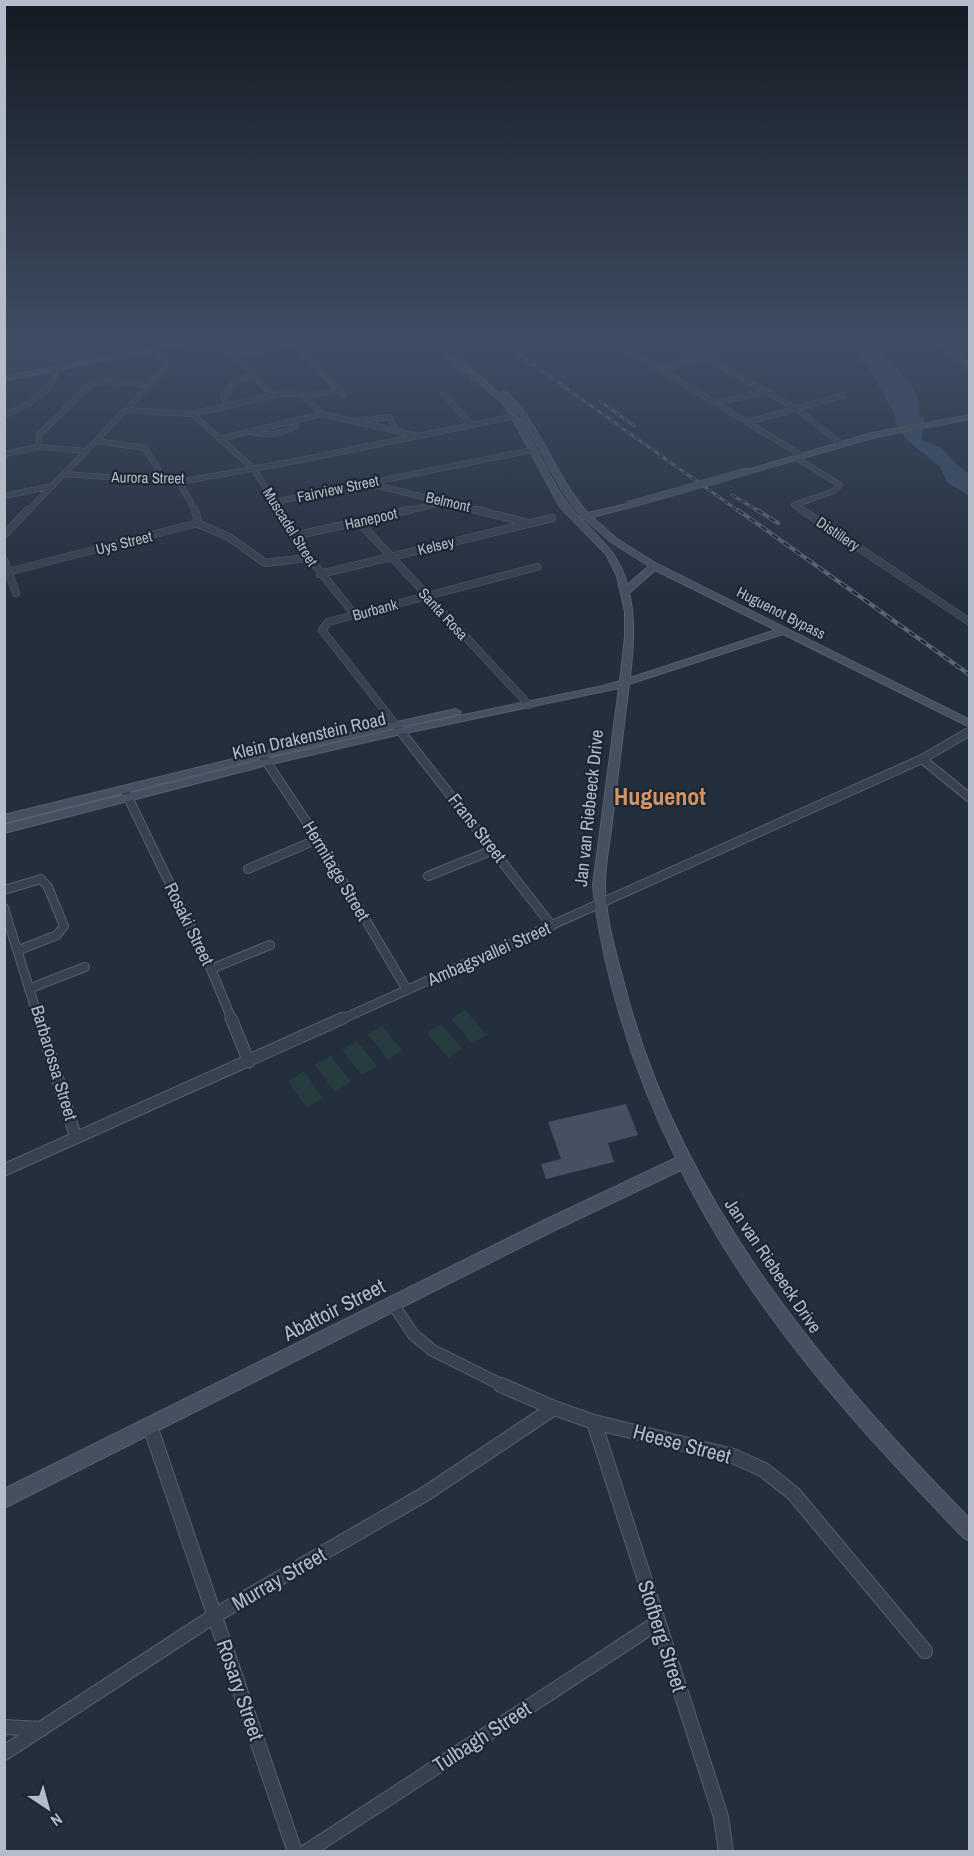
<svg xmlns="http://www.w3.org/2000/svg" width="974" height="1856" viewBox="0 0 974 1856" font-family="'Archivo Narrow',sans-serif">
<rect width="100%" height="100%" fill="#242f3e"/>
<!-- green -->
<path fill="#263c3f" d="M 5,338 L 186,338 L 5,374 Z
M 465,1010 L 487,1035 L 472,1043 L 451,1019 Z
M 441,1024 L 462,1049 L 448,1058 L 427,1033 Z
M 382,1026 L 402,1050 L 388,1060 L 368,1034 Z
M 357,1041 L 377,1066 L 362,1075 L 342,1050 Z
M 331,1056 L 351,1082 L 335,1092 L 315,1065 Z
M 304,1071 L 323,1098 L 307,1108 L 288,1081 Z"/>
<!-- water -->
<path fill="#394c67" d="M 840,338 L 860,338 L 896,366 L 913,388 L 920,404 L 919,413 L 924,418 L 922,440 L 942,448 L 954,462 L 969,474 L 969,496 L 947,482 L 940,467 L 906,439 L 895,423 L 896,417 L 869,368 Z"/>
<!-- building -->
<path fill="#455162" d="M 626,1104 L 638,1135 L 608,1143 L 614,1162 L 546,1179 L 541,1164 L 561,1159 L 548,1122 Z"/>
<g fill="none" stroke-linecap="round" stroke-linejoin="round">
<defs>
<path id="street-far4" d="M 220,338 L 272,395
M 288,338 L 344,395
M 608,338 L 801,455
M 671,338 L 796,408 L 841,444
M 235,355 L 293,343
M 659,369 L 706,357
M 443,394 L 472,425
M 303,396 L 339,391
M 716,403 L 765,391
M 228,405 L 223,397 L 235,381 L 254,375
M 126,410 L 192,414 L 254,469 L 280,512
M 192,414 L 279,394 L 298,394 L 307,399 L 322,414 L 414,435
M 4,415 C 24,407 47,396 56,375 L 52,370
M 360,421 L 389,417 L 396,431
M 747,422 L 844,395
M 252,432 C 267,436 282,434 296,426 L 294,421
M 219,439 L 322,414
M 96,441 L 145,448 L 158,469 L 149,481
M 39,447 L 39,435 L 90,385 L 104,381 L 149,385
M 4,454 L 39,447 L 86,451
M 795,457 L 840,485 L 834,491 L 794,505 L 804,512
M 64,474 L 179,482 L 296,461 L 525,414
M 179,482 L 196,512
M 371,484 L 483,512
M 4,496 L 53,486
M 274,502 L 542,448
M 27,512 L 164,370 L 165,361 L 153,349
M 402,512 L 446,502"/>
<path id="street-far3" d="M 279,510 L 306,554 L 355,615
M 477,510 L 528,523
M 802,510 L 970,622
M 359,522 L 529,705
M 196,523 L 229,537 L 265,563 L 308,558
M 4,535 L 28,510
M 294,536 L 409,510
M 4,560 L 16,593
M 4,573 L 194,524 L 198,521 L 195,510
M 320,574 L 552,518
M 403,734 L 322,630 L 328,622 L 537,567
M 965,734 L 970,731"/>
<path id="street-far2" d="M 402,733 L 552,926
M 262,755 L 318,839 L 407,990
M 922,759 L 970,798
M 125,791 L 211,969 L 232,1020
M 248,869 L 318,839
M 428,876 L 493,850
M 4,890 L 41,879 L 48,887 L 64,926 L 57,935 L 19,950
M 4,908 L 39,1020
M 211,969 L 270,945
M 31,988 L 85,967
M 340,1020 L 922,759 L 967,733"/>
<path id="street-far1" d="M 39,1018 L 76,1138
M 231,1018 L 249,1062
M 4,1170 L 343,1018
M 393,1304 L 413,1334 L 432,1350 L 504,1386"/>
<path id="street" d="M 501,1385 L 554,1408 L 594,1422 L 733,1456 L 764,1470 L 794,1494 L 925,1651
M 594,1422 L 721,1817 L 726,1852
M 150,1426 L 295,1852
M 4,1727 L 42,1729
M 4,1753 L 214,1616 L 425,1494 L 554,1408
M 306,1852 L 657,1623"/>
<path id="secondary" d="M 201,338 L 212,338 L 4,381 L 4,377 Z
M 424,338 L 430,338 C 458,361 497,385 517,415 C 539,448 551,488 579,517 L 581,515 C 548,479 537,429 502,393 L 502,391 L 506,391 C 542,426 554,476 588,513 L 631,503 L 631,507 L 592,517 L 617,539 L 657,564 L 970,720 L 970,727 L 783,634 L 629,684 C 623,730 618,776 612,822 C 610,843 604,866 605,888 C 606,924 618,960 627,995 C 683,1203 822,1368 970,1519 L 970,1541 L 964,1538 C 856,1427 750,1310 681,1170 L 553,1231 L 4,1508 L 4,1489 L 543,1221 L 676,1158 C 644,1094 621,1028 605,958 C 600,934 595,910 593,885 L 619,688 L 401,734 L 267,765 L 4,833 L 4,825 L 267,759 L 401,728 L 603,686 L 620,681 L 625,637 L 625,612 L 617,576 L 606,554 L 560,507 L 511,416 L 500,401 ZM 581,519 L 585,519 L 611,542 L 649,566 L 627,585 C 621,557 601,539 581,519 ZM 655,570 L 776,630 L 630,678 C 633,648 636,622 629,593 Z
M 933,338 L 939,338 L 970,364 L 970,370 Z
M 970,415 L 970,419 L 876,437 L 751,473 L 744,471 L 872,433 Z
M 456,709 L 461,712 L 459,714 L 262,758 L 4,823 L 4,815 L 262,752 Z"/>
</defs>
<!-- street-far4 casing -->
<use href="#street-far4" stroke="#565f6c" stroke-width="6"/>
<!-- street-far3 casing -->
<use href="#street-far3" stroke="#565f6c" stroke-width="8"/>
<!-- street-far2 casing -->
<use href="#street-far2" stroke="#565f6c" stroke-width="10"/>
<!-- street-far1 casing -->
<use href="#street-far1" stroke="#565f6c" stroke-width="13"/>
<!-- street casing -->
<use href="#street" stroke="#565f6c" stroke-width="16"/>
<!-- secondary casing -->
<use href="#secondary" stroke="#565f6c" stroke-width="2"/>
<!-- street-far4 -->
<use href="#street-far4" stroke="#38414e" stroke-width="5"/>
<!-- street-far3 -->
<use href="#street-far3" stroke="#38414e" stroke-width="7"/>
<!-- street-far2 -->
<use href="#street-far2" stroke="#38414e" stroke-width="8"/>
<!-- street-far1 -->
<use href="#street-far1" stroke="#38414e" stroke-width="11"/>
<!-- street -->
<use href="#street" stroke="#38414e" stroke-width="14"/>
<!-- secondary -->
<use href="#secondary" fill="#465061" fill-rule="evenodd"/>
<defs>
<path id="rail-far1" d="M 496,338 L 740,512
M 600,401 L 634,426
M 732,495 L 760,512"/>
<path id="rail" d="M 738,510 L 970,675
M 757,510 L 778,523"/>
</defs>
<!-- rail-far1 casing -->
<use href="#rail-far1" stroke="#5a6575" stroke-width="3"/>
<!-- rail casing -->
<use href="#rail" stroke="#5a6575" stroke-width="4"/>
<!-- rail-far1 -->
<use href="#rail-far1" stroke="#1d2633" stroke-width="1.5" stroke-dasharray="5" stroke-linecap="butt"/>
<!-- rail -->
<use href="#rail" stroke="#1d2633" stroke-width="2" stroke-dasharray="7" stroke-linecap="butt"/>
<defs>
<path id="secondary-bridge" d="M 628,505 L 748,471"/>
</defs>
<!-- secondary-bridge casing -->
<use href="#secondary-bridge" stroke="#565f6c" stroke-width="8" stroke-linecap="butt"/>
<!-- secondary-bridge -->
<use href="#secondary-bridge" stroke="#465061" stroke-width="7"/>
</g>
<!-- sky -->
<linearGradient id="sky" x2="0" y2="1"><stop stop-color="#141a22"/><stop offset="0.57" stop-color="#3f4d63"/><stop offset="1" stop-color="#3f4d63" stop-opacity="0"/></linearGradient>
<rect width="974" height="598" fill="url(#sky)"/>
<g text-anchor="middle" stroke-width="4.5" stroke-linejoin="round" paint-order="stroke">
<!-- far-street labels -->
<g font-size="15" fill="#b4bcc9" stroke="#1d2633">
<text transform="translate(148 478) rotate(1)" y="5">Aurora Street</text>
<text transform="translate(338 489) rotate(-12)" y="5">Fairview Street</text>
<text transform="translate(448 502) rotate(13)" y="5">Belmont</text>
<text transform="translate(371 519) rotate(-13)" y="5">Hanepoot</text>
<text transform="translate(290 527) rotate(58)" y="5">Muscadel Street</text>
<text transform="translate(838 534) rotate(34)" y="5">Distillery</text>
<text transform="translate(124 543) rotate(-14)" y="5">Uys Street</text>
<text transform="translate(436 546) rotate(-14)" y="5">Kelsey</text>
<text transform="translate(375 610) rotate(-15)" y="5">Burbank</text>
<text transform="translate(781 613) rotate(27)" y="5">Huguenot Bypass</text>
<text transform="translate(443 614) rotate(47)" y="5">Santa Rosa</text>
</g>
<!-- street labels -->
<g font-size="18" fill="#b4bcc9" stroke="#1d2633">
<text transform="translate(309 736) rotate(-13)" y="6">Klein Drakenstein Road</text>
<text transform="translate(589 808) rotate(-84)" y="6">Jan van Riebeeck Drive</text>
<text transform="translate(477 828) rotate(52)" y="6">Frans Street</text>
<text transform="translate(336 871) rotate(59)" y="6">Hermitage Street</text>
<text transform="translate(189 924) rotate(64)" y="6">Rosaki Street</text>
<text transform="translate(489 954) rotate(-24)" y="6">Ambagsvallei Street</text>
<text transform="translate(54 1063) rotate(73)" y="6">Barbarossa Street</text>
<text transform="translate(773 1266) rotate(56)" y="6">Jan van Riebeeck Drive</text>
</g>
<!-- near-street labels -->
<g font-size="21" fill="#b4bcc9" stroke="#1d2633">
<text transform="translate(334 1310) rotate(-27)" y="7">Abattoir Street</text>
<text transform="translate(682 1444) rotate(15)" y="7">Heese Street</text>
<text transform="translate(279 1579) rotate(-30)" y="7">Murray Street</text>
<text transform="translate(662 1636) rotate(72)" y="7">Stofberg Street</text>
<text transform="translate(240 1690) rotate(71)" y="7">Rosary Street</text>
<text transform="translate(482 1737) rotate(-33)" y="7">Tulbagh Street</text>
</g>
<!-- district labels -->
<g font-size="24" font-weight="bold" fill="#d59563" stroke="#1d2633">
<text x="660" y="805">Huguenot</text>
</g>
</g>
<!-- border -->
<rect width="974" height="1856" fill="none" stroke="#b4bcc9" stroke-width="12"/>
<!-- north arrow -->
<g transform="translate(48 1808) rotate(144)" stroke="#1d2633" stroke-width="4.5" paint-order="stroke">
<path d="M0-4.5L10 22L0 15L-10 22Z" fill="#b4bcc9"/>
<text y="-9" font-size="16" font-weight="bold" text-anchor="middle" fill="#b4bcc9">N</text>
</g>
</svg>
